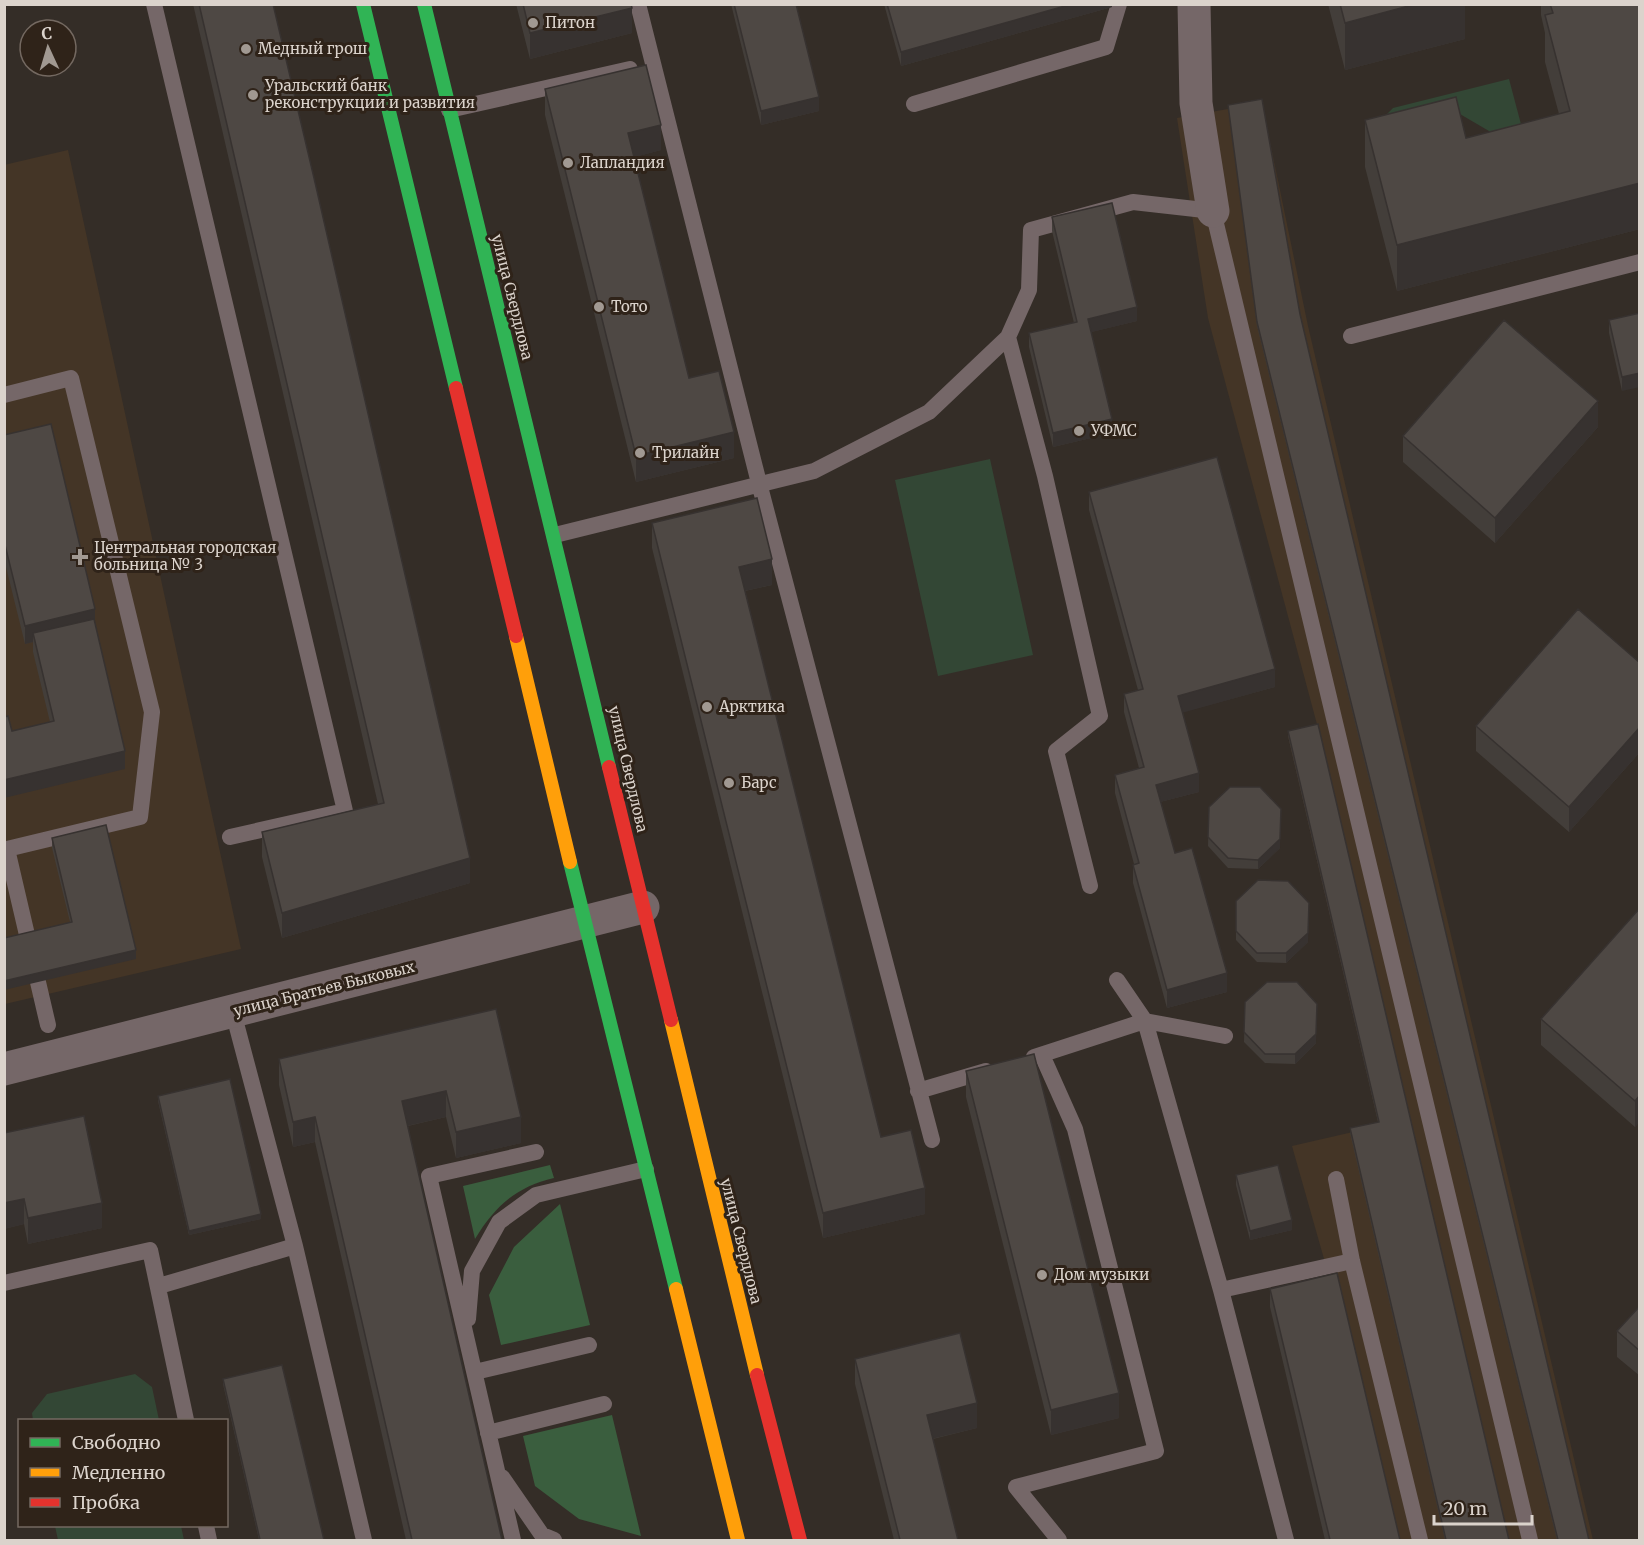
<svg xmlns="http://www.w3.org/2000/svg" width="1644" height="1545" viewBox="0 0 1644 1545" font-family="Merriweather,serif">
<rect width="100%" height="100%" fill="#342d27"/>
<!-- built -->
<path fill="#443526" d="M 1262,103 L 1308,326 L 1593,1540 L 1396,1540 L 1337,1291 L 1326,1266 L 1292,1146 L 1379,1126 L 1288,736 L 1318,728 L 1208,318 L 1177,118 Z
M 68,150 L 241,949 L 5,1004 L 4,165 Z"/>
<!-- green -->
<path fill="#334735" d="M 1509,79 L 1522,128 L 1501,138 L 1453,110 L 1386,115 L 1393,108 Z
M 990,459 L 1033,655 L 938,676 L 895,480 Z
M 135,1374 L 152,1387 L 159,1420 L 33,1420 L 32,1413 L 47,1394 Z
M 55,1526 L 181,1526 L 184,1540 L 58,1540 Z"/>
<!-- forest -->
<path fill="#3a5e3e" d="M 550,1165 L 554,1178 C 516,1187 495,1206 475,1239 L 463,1186 Z
M 560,1204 L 590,1325 L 501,1345 L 489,1295 L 514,1247 Z
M 612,1415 L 641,1536 L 579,1519 L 535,1486 L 523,1436 Z"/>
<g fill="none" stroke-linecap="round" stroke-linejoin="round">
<!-- lane -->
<path stroke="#756768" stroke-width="16" d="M 154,4 L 345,811 L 230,837
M 638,4 L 759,483 L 932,1140
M 914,104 L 1106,47 L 1119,4
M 449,110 L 630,69
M 1351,336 L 1640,262
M 4,395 L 71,378 L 152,712 L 140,817 L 7,849 L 48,1025
M 555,535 L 814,471 L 929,412 L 1008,337
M 1090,886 L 1056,751 L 1100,716 L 1045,476 L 1008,337 L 1029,290 L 1031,230 L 1133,202 L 1213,211 L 1530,1540
M 1117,980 L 1145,1021 L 1221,1290 L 1286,1540
M 233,1012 L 295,1246 L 364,1540
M 1042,1055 L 1075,1129 L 1156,1451 L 1016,1487 L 1059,1540
M 1034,1057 L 1145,1021 L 1225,1036
M 918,1091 L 986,1071
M 1336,1179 L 1352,1261 L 1420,1540
M 4,1283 L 150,1250 L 186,1420
M 159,1286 L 295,1246
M 1221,1290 L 1352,1261
M 468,1319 L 472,1271 L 499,1222 L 536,1195 L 646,1169
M 475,1372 L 589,1345
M 488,1433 L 604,1404
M 502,1477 L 542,1535 L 554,1540
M 206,1526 L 209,1540
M 513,1540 L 429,1176 L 536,1152"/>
<!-- street -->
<path stroke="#756768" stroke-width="33" d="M 1194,4 L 1196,103 L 1213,211
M 4,1069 L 643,907"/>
<!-- fast -->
<path stroke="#30b455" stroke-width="14" d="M 363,4 L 456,388
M 424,4 L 609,767
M 570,862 L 676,1289"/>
<!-- slow -->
<path stroke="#ff9f0a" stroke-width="14" d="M 516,636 L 570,862
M 671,1020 L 757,1375
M 676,1289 L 738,1540"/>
<!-- jam -->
<path stroke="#e5322d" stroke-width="14" d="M 456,388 L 516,636
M 609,767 L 671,1020
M 757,1375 L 800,1540"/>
</g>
<!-- wall -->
<path fill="#433e3a" d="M 193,4 L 273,4 L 470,883 L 282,938 L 262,857 L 262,832 L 378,804 Z
M 516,4 L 631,4 L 632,33 L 530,59 Z
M 731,4 L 796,4 L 819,111 L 761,125 Z
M 884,4 L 1112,4 L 1112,7 L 901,66 Z
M 1328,4 L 1465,4 L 1465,39 L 1345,70 Z
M 1541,4 L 1639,4 L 1640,229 L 1397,291 L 1365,167 L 1365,120 L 1466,138 L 1559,114 L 1545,62 L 1545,33 L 1541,15 Z
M 545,89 L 661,150 L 634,157 L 689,378 L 734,458 L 636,482 L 545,115 Z
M 1228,105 L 1300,314 L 1589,1540 L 1557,1540 L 1257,326 Z
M 1052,217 L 1137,321 L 1091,332 L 1112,433 L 1053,447 L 1029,347 L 1029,333 L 1074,323 L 1052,231 Z
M 1640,313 L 1622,391 L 1609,333 L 1609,320 Z
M 1598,427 L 1495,543 L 1403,462 L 1403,436 Z
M 4,435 L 95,625 L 125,769 L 12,731 L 50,722 L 33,652 L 33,642 L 25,644 L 4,559 Z
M 1089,492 L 1275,687 L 1183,712 L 1199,792 L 1160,802 L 1175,853 L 1227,992 L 1167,1008 L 1133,883 L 1133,865 L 1134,864 L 1115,793 L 1115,775 L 1139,768 L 1124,712 L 1124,694 L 1138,690 L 1089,510 Z
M 652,523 L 772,585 L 745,591 L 881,1137 L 925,1214 L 823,1238 L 652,548 Z
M 1640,663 L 1640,752 L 1569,832 L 1476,751 L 1476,726 Z
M 1288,731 L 1509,1540 L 1445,1540 L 1350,1133 L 1350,1128 L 1378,1122 L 1288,736 Z
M 1209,807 L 1280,848 L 1258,869 L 1228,868 L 1208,846 Z
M 52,838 L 136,959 L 70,922 L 52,848 Z
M 1236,901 L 1308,942 L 1286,963 L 1257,962 L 1236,940 Z
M 1640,908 L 1640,1121 L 1635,1127 L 1541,1045 L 1541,1019 Z
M 1245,1002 L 1316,1043 L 1295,1064 L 1265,1063 L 1244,1042 Z
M 496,1009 L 521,1143 L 456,1158 L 446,1117 L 408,1126 L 502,1540 L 406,1540 L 315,1142 L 293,1147 L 279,1085 L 279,1059 Z
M 966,1071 L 1119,1418 L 1051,1435 L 966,1097 Z
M 158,1096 L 261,1219 L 189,1235 L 158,1101 Z
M 4,1133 L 102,1228 L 28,1244 L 24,1224 L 4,1229 Z
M 1236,1175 L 1292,1230 L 1250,1240 L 1236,1185 Z
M 1270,1289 L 1400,1540 L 1325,1540 L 1270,1307 Z
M 1640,1306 L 1640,1376 L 1617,1357 L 1617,1331 Z
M 855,1359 L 977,1428 L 933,1439 L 958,1540 L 894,1540 L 855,1384 Z
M 223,1379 L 324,1540 L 259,1540 L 223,1384 Z"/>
<!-- shaded-wall -->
<path fill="#373230" d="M 1072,4 L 1112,4 L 1112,7 L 901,66 L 901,52 Z
M 1416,4 L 1465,4 L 1465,39 L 1345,70 L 1345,23 Z
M 632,8 L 632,33 L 530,59 L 530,33 Z
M 819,97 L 819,111 L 761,125 L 761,111 Z
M 661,125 L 661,150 L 628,159 L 628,133 Z
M 1640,183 L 1640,229 L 1397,291 L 1397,245 Z
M 1137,307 L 1137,321 L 1088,333 L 1088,319 Z
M 1640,373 L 1640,387 L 1622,391 L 1622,377 Z
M 1598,401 L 1598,427 L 1495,543 L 1495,518 Z
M 1112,419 L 1112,433 L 1053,447 L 1053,433 Z
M 734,432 L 734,458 L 636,482 L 636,456 Z
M 772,559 L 772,585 L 739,592 L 739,567 Z
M 95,609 L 95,628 L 33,633 L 33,642 L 25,644 L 25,626 Z
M 1275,669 L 1275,687 L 1178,714 L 1178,696 Z
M 1640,727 L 1640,752 L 1569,832 L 1569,807 Z
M 125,751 L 125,769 L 4,798 L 4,780 Z
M 1199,773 L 1199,792 L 1156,803 L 1156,785 Z
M 1281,809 L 1280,848 L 1258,869 L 1258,860 Z
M 470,858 L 470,883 L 282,938 L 282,913 Z
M 1309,912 L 1308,942 L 1286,963 L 1286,953 Z
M 136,950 L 136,959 L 4,990 L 4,981 Z
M 1227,973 L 1227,992 L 1167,1008 L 1167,990 Z
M 1317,1014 L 1316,1043 L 1295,1064 L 1295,1054 Z
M 446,1091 L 446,1117 L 402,1127 L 402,1101 Z
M 1640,1095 L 1640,1121 L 1635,1127 L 1635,1101 Z
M 315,1117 L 315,1142 L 293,1147 L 293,1122 Z
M 521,1117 L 521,1143 L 456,1158 L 456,1132 Z
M 925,1188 L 925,1214 L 823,1238 L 823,1213 Z
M 24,1199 L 24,1224 L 4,1229 L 4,1203 Z
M 102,1203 L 102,1228 L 28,1244 L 28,1218 Z
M 261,1214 L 261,1219 L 189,1235 L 189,1231 Z
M 1292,1220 L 1292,1230 L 1250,1240 L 1250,1231 Z
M 1119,1393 L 1119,1418 L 1051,1435 L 1051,1410 Z
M 977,1403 L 977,1428 L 927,1440 L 927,1415 Z"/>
<!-- building -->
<path fill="#4e4844" stroke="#373230" stroke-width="1.5" d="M 199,4 L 273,4 L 314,178 L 470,858 L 282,913 L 262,832 L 384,803 Z
M 523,4 L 631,4 L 632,8 L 530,33 Z
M 734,4 L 796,4 L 819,97 L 761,111 Z
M 887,4 L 1072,4 L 901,52 Z
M 1340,4 L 1416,4 L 1345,23 Z
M 1550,4 L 1639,4 L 1640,183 L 1397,245 L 1365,120 L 1456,97 L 1466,138 L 1570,111 L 1545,15 L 1553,13 Z
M 646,65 L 661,125 L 628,133 L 689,378 L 719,371 L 734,432 L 636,456 L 545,89 Z
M 1262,99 L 1300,314 L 1589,1540 L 1558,1540 L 1257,322 L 1228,105 Z
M 1112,203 L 1137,307 L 1088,319 L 1112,419 L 1053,433 L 1029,333 L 1077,322 L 1052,217 Z
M 1640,313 L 1640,373 L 1622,377 L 1609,320 Z
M 1504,320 L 1598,401 L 1495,518 L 1403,436 Z
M 51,424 L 95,609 L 25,626 L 4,541 L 4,435 Z
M 1217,457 L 1275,669 L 1178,696 L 1199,773 L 1156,785 L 1175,853 L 1192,848 L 1227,973 L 1167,990 L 1133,865 L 1139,863 L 1115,775 L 1144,767 L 1124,694 L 1143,689 L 1089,492 Z
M 757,498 L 772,559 L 739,567 L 881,1137 L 911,1130 L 925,1188 L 823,1213 L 652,523 Z
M 1578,609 L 1640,663 L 1640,727 L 1569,807 L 1476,726 Z
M 94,619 L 125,751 L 4,780 L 4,717 L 8,716 L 12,731 L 54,721 L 33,633 Z
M 1318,724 L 1509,1540 L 1446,1540 L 1350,1128 L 1379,1122 L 1288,731 Z
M 1230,787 L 1260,787 L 1281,809 L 1280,839 L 1258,860 L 1228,858 L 1208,837 L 1209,807 Z
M 106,825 L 136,950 L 4,981 L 4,938 L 72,922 L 52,838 Z
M 1258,880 L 1288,881 L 1309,903 L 1308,933 L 1286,953 L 1257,953 L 1236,931 L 1236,901 Z
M 1640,908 L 1640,1095 L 1635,1101 L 1541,1019 Z
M 1267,982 L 1297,982 L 1317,1004 L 1316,1034 L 1295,1054 L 1265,1054 L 1244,1032 L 1245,1002 Z
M 496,1009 L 521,1117 L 456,1132 L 446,1091 L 402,1101 L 502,1540 L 412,1540 L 315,1117 L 293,1122 L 279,1059 Z
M 1034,1054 L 1119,1393 L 1051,1410 L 966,1071 Z
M 230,1079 L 261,1214 L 189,1231 L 158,1096 Z
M 84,1116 L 102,1203 L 28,1218 L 24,1199 L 4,1203 L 4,1133 Z
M 1278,1165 L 1292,1220 L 1250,1231 L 1236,1175 Z
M 1337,1273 L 1400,1540 L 1330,1540 L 1270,1289 Z
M 1640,1306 L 1640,1351 L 1617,1331 Z
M 960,1333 L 977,1403 L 927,1415 L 958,1540 L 900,1540 L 855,1359 Z
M 282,1365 L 324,1540 L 260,1540 L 223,1379 Z"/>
<!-- markers -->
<g fill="#a19992" stroke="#2f2319" stroke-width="2">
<circle cx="533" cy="23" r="6"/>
<circle cx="246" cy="49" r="6"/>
<circle cx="253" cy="95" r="6"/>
<circle cx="568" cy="163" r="6"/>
<circle cx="599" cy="307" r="6"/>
<circle cx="1079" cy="431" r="6"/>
<circle cx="640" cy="453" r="6"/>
<path d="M77 548h6v6h6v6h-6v6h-6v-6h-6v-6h6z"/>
<circle cx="707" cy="707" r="6"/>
<circle cx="729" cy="783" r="6"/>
<circle cx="1042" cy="1275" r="6"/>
</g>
<g text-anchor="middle" stroke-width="6" stroke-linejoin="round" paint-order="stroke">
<!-- poi labels -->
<g font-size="15" fill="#dbd3cc" stroke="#2f2319" text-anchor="start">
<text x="545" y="28">Питон</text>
<text x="258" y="54">Медный грош</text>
<text x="265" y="91">Уральский банк<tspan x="265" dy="17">реконструкции и развития</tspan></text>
<text x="580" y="168">Лапландия</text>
<text x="611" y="312">Тото</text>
<text x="1091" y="436">УФМС</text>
<text x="652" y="458">Трилайн</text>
<text x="94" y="553">Центральная городская<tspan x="94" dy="17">больница № 3</tspan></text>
<text x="719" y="712">Арктика</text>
<text x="741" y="788">Барс</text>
<text x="1054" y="1280">Дом музыки</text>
</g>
<!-- street labels -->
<g font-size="15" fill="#dbd3cc" stroke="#2f2319">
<text transform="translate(512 297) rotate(76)" y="5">улица Свердлова</text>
<text transform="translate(628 769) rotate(77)" y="5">улица Свердлова</text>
<text transform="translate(324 989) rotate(-14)" y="5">улица Братьев Быковых</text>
<text transform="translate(741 1241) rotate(76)" y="5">улица Свердлова</text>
</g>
</g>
<!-- border -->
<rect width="1644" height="1545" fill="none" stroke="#dbd3cc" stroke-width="12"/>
<!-- legend -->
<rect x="18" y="1419" width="210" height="108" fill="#2f2319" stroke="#746961" stroke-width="1.5"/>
<rect x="30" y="1438" width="30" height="9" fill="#30b455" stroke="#746961" stroke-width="1.5"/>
<text x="72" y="1449" font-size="18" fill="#dbd3cc">Свободно</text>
<rect x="30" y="1468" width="30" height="9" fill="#ff9f0a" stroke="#746961" stroke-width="1.5"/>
<text x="72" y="1479" font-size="18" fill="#dbd3cc">Медленно</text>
<rect x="30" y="1498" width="30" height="9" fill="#e5322d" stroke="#746961" stroke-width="1.5"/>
<text x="72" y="1509" font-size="18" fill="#dbd3cc">Пробка</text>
<!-- north arrow -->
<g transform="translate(48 48) rotate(356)"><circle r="28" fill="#2f2319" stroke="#746961" stroke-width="1.5"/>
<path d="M0-4.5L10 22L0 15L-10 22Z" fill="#a19992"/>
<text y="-9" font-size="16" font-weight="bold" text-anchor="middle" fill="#dbd3cc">С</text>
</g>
<!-- scale -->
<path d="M1434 1515v9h98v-9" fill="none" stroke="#dbd3cc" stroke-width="3"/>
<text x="1443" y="1515" font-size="18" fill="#dbd3cc" stroke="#2f2319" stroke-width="4.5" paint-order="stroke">20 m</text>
</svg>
